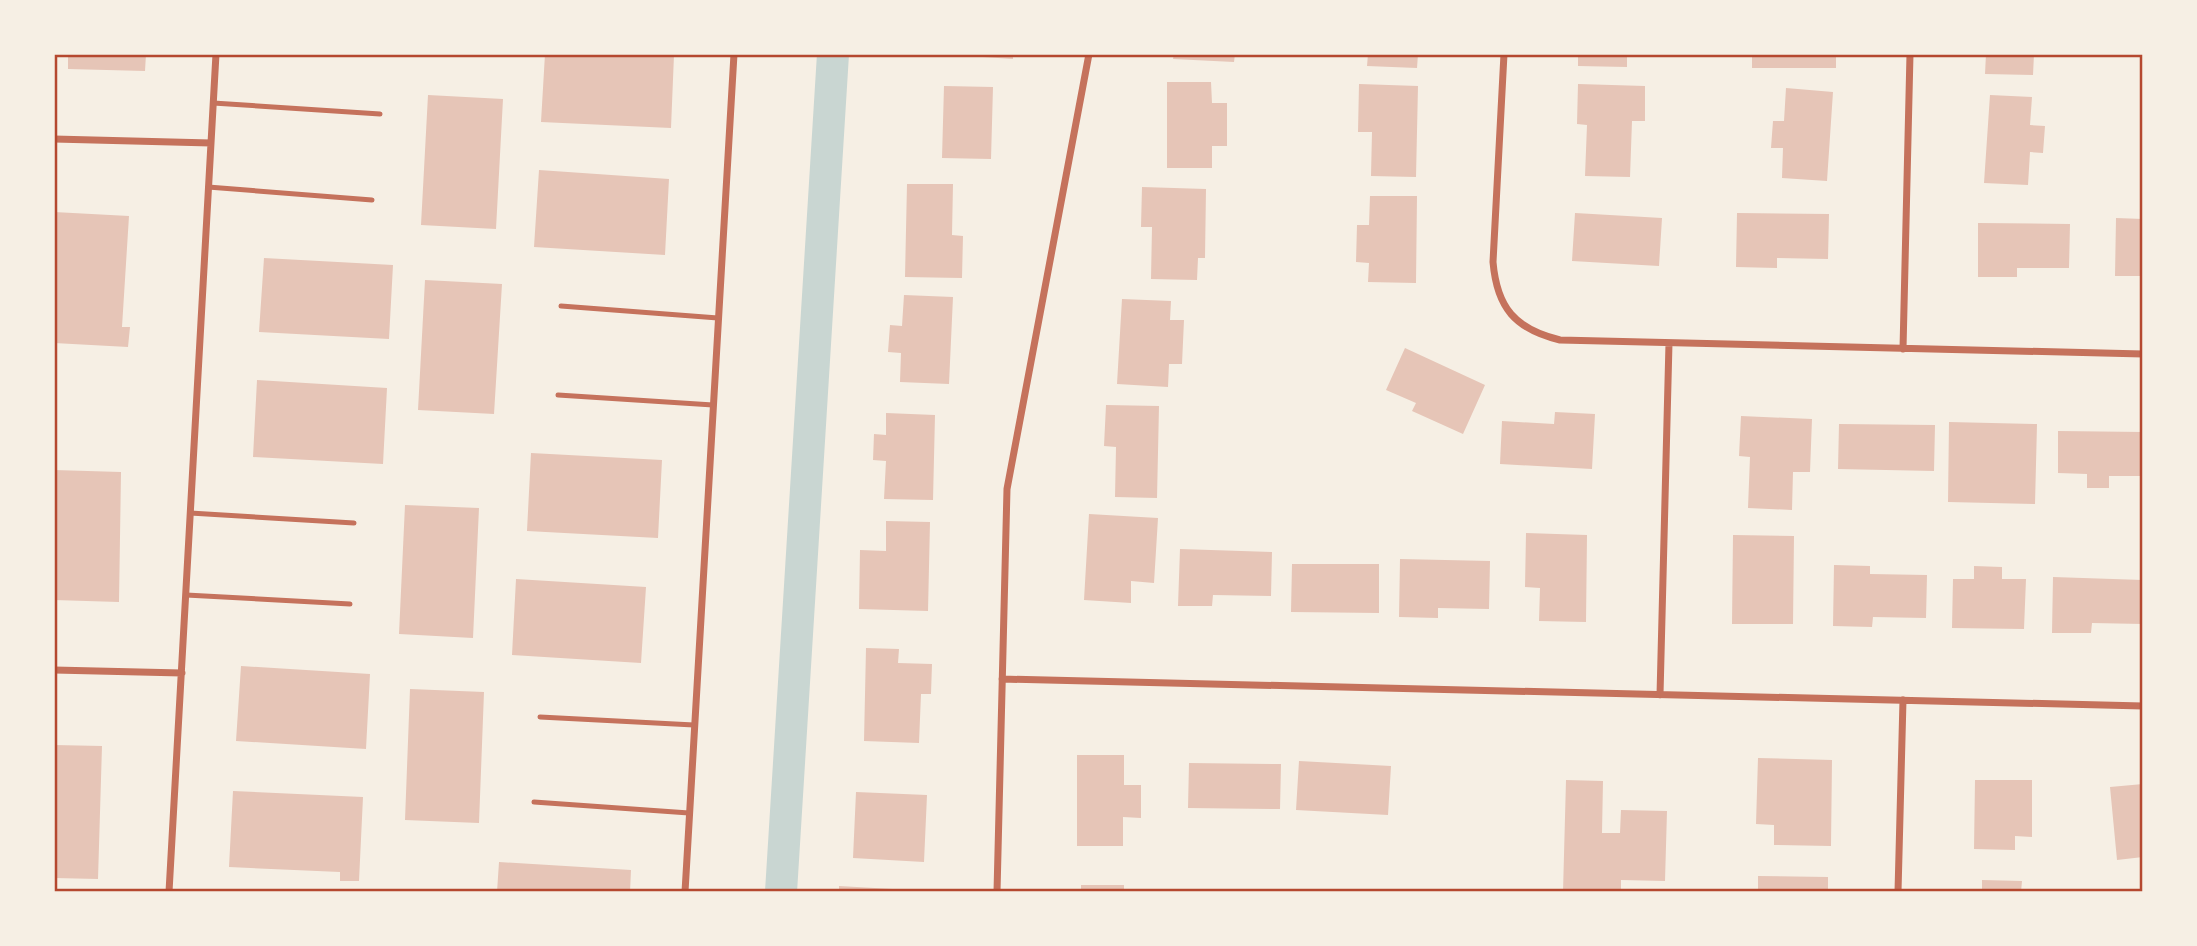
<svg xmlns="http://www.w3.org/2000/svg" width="2197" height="946" viewBox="0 0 2197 946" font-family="Rubik,sans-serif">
<rect width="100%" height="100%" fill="#f6efe4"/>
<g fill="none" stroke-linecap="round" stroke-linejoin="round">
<!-- canal -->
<path stroke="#c9d6d2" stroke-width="32" d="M 781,892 L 833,54"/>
</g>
<!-- building -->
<path fill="#e6c5b7" d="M 68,54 L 146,54 L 145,71 L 68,69 Z
M 545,54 L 674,55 L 671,128 L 541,122 Z
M 968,54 L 1013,54 L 1013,59 L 968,56 Z
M 1174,54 L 1235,54 L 1234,62 L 1173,59 Z
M 1368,54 L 1418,54 L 1417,68 L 1367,66 Z
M 1578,54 L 1627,54 L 1627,67 L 1578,66 Z
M 1752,54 L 1836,54 L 1836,68 L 1752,68 Z
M 1986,54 L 2034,54 L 2033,75 L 1985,74 Z
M 1167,82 L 1211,82 L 1212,103 L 1227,103 L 1227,146 L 1212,146 L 1212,168 L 1167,168 Z
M 1359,84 L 1418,86 L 1416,177 L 1371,176 L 1372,132 L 1358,132 Z
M 1578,84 L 1645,86 L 1645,121 L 1632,121 L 1630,177 L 1585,176 L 1587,125 L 1577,124 Z
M 944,86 L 993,87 L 991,159 L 942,158 Z
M 1786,88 L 1833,92 L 1827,181 L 1782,178 L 1783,148 L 1771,148 L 1773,121 L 1784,121 Z
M 428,95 L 503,99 L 496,229 L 421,225 Z
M 1990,95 L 2032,97 L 2030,125 L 2045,126 L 2043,153 L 2030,152 L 2028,185 L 1984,183 Z
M 539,170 L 669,179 L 665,255 L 534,247 Z
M 907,184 L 953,184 L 952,235 L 963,236 L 962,278 L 905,277 Z
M 1142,187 L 1206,189 L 1205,258 L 1198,258 L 1197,280 L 1151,279 L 1152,227 L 1141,227 Z
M 1370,196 L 1417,196 L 1416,283 L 1368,282 L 1369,263 L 1356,262 L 1357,225 L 1369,225 Z
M 54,212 L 129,216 L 122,327 L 130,327 L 128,347 L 54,343 Z
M 1575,213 L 1662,218 L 1659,266 L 1572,261 Z
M 1737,213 L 1829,214 L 1828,259 L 1777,258 L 1777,268 L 1736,267 Z
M 2116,218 L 2143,219 L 2143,276 L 2115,276 Z
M 1978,223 L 2070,224 L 2069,268 L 2017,268 L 2017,277 L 1978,277 Z
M 264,258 L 393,265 L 389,339 L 259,332 Z
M 425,280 L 502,284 L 494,414 L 418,410 Z
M 904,295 L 953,297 L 949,384 L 900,382 L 901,353 L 888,352 L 890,325 L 902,326 Z
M 1122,299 L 1171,301 L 1170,320 L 1184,320 L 1182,364 L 1169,364 L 1168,387 L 1117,384 Z
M 1405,348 L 1485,385 L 1463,434 L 1412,411 L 1416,403 L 1386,390 Z
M 257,380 L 387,388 L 383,464 L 253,457 Z
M 1106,405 L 1159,406 L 1157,498 L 1115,497 L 1116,447 L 1104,446 Z
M 1555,412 L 1595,414 L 1592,469 L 1500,464 L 1502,421 L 1554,424 Z
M 886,413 L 935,415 L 933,500 L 884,499 L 886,461 L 873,460 L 874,434 L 886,435 Z
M 1741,416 L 1812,419 L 1810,472 L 1793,472 L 1792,510 L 1748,508 L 1750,457 L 1739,456 Z
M 1949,422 L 2037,424 L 2035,504 L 1948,502 Z
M 1839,424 L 1935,425 L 1934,471 L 1838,469 Z
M 2058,431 L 2143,432 L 2143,476 L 2109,476 L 2109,488 L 2087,488 L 2087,474 L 2058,473 Z
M 531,453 L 662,460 L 658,538 L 527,531 Z
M 54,470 L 121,472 L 119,602 L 54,600 Z
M 405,505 L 479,508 L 473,638 L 399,634 Z
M 1089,514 L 1158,518 L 1154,583 L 1131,581 L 1131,603 L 1084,600 Z
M 886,521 L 930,522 L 928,611 L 859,609 L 860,550 L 886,551 Z
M 1526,533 L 1587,535 L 1586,622 L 1539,621 L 1540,588 L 1525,587 Z
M 1733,535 L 1794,536 L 1793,624 L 1732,624 Z
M 1180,549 L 1272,552 L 1271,596 L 1213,595 L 1212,606 L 1178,606 Z
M 1400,559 L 1490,561 L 1489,609 L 1438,608 L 1438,618 L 1399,617 Z
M 1292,564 L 1379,564 L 1379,613 L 1291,612 Z
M 1834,565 L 1870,566 L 1870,574 L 1927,575 L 1926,618 L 1873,617 L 1872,627 L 1833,626 Z
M 1974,566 L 2002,567 L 2002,579 L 2026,579 L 2024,629 L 1952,628 L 1953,579 L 1974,579 Z
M 2053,577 L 2143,580 L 2143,624 L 2092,623 L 2091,633 L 2052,633 Z
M 516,579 L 646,587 L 641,663 L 512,655 Z
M 866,648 L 899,649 L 898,663 L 932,664 L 931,694 L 921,694 L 919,743 L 864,741 Z
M 241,666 L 370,674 L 366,749 L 236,741 Z
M 410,689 L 484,692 L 479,823 L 405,820 Z
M 54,745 L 102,746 L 98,879 L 54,878 Z
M 1077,755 L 1124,755 L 1124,785 L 1141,785 L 1141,818 L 1123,817 L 1123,846 L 1077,846 Z
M 1758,758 L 1832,760 L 1831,846 L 1774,845 L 1774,825 L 1756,824 Z
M 1299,761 L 1391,766 L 1388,815 L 1296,810 Z
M 1189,763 L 1281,764 L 1280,809 L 1188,808 Z
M 1566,780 L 1603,781 L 1602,833 L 1620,833 L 1621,810 L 1667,811 L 1665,881 L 1621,880 L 1621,892 L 1563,892 Z
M 1975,780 L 2032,780 L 2032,837 L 2015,836 L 2015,850 L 1974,849 Z
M 2143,784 L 2143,857 L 2117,860 L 2110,787 Z
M 233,791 L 363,797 L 359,881 L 340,881 L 340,872 L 229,867 Z
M 856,792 L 927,795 L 924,862 L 853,858 Z
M 499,862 L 631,870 L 630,892 L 497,892 Z
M 1758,876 L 1828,877 L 1828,892 L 1758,892 Z
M 1982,880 L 2022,881 L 2021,892 L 1982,892 Z
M 1081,885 L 1124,885 L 1124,892 L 1081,892 Z
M 839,886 L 910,890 L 910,892 L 839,892 Z"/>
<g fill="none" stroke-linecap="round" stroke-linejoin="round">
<!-- service -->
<path stroke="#c5725c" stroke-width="5" d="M 213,103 L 380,114
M 208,187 L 372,200
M 561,306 L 718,318
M 558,395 L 713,405
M 190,513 L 354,523
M 186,595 L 350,604
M 540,717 L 694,725
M 534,802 L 689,813"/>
<!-- minor -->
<path stroke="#c5725c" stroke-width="7" d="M 1504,54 L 1493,262 C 1497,308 1515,329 1560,340 L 2143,354
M 54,139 L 211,143
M 1903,349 L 1910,54
M 54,670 L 182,673
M 1002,679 L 2143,706
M 1660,695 L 1669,343
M 169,892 L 216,54
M 685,892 L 734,54
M 997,892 L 1007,489 L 1089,54
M 1898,892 L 1903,700"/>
</g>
<!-- border -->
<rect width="2197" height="946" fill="none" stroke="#f6efe4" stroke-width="112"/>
<rect x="56" y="56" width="2085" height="834" fill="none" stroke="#b5482f" stroke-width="2.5"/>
</svg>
